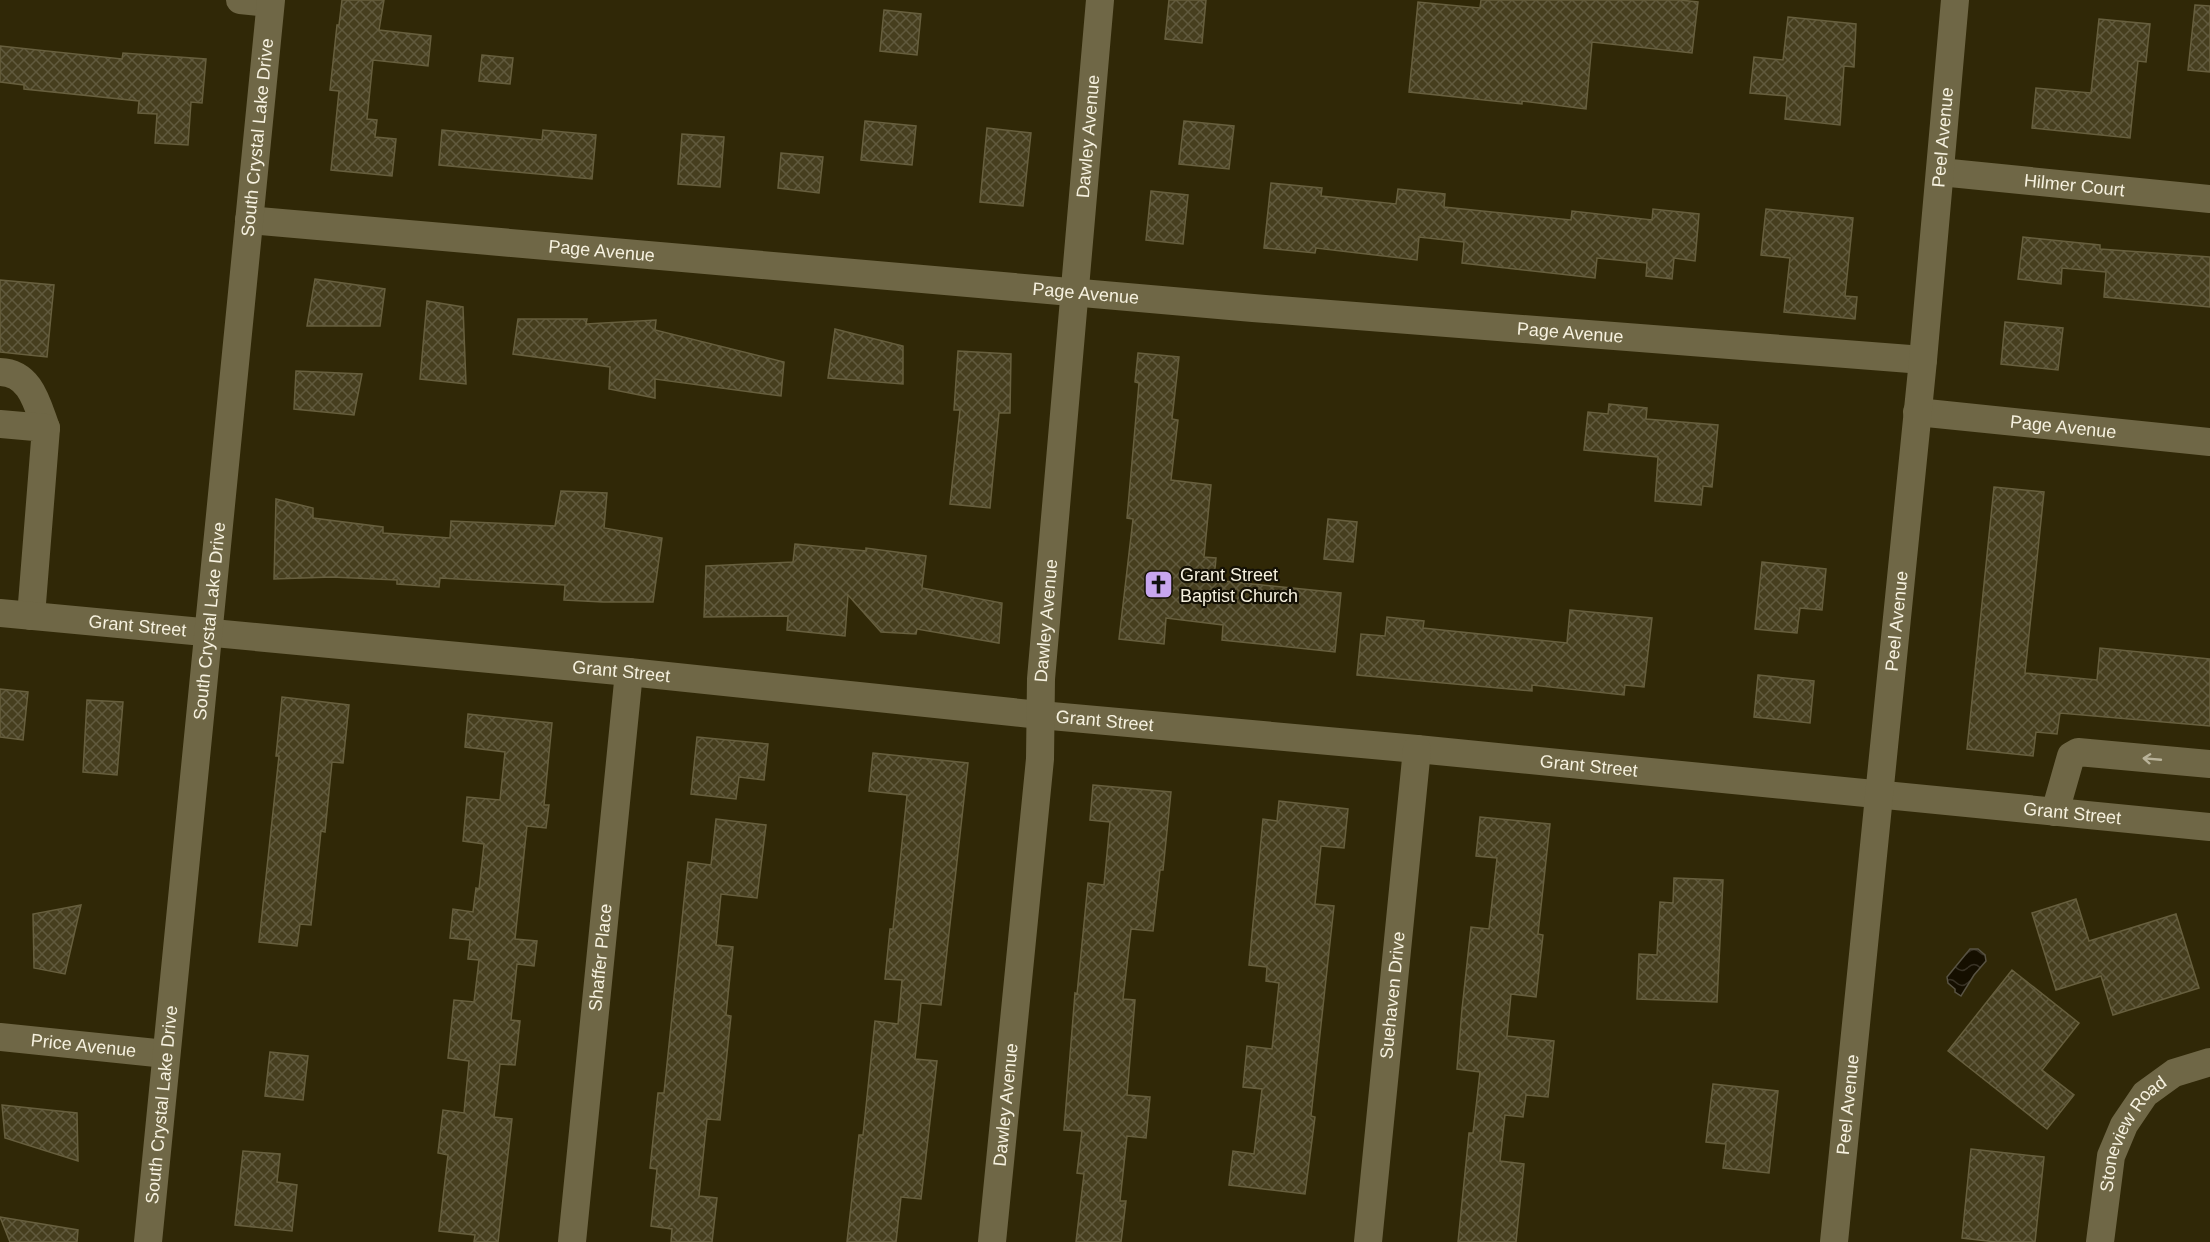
<svg xmlns="http://www.w3.org/2000/svg" width="2210" height="1242" viewBox="0 0 2210 1242" font-family="Arial,sans-serif">
<defs>
<pattern id="water-waves" width="16" height="10" patternUnits="userSpaceOnUse" patternTransform="scale(1.5)"><rect width="16" height="10" fill="#150f00"/><path d="M0 5q4-4 8 0t8 0" fill="none" stroke="#383225"/></pattern>
<pattern id="building-cross-hatch" width="8" height="8" patternUnits="userSpaceOnUse" patternTransform="scale(1.5)"><rect width="8" height="8" fill="#463e1e"/><path d="M0 0l8 8M0 8l8-8" fill="none" stroke="#615a3e"/></pattern>
</defs>
<rect width="100%" height="100%" fill="#302807"/>
<!-- water -->
<path fill="url(#water-waves)" stroke="#585343" stroke-width="1.5" d="M 1970,949 L 1978,949 L 1985,955 L 1986,961 L 1974,975 L 1961,996 L 1955,992 L 1955,989 L 1948,983 L 1947,977 Z"/>
<!-- building -->
<path fill="url(#building-cross-hatch)" stroke="#675f3e" stroke-width="1.5" d="M 342,0 L 384,0 L 379,30 L 431,36 L 428,66 L 373,60 L 367,119 L 377,120 L 375,137 L 396,139 L 392,176 L 331,170 L 339,91 L 330,90 L 337,25 L 339,25 Z
M 1169,0 L 1206,0 L 1202,43 L 1165,39 Z
M 1481,0 L 1680,0 L 1698,2 L 1692,53 L 1592,42 L 1586,109 L 1522,101 L 1522,104 L 1409,92 L 1418,2 L 1480,8 Z
M 2195,5 L 2210,6 L 2210,72 L 2188,70 Z
M 884,10 L 921,14 L 917,55 L 880,51 Z
M 1788,17 L 1856,24 L 1854,67 L 1844,66 L 1840,125 L 1785,119 L 1787,96 L 1750,93 L 1754,57 L 1783,60 Z
M 2099,19 L 2150,24 L 2146,62 L 2138,61 L 2130,138 L 2032,128 L 2036,88 L 2091,93 Z
M 0,46 L 122,59 L 123,53 L 206,59 L 202,103 L 191,102 L 188,145 L 155,143 L 157,114 L 138,113 L 139,101 L 24,89 L 24,85 L 0,82 Z
M 482,55 L 513,58 L 510,84 L 479,81 Z
M 865,121 L 916,126 L 912,165 L 861,160 Z
M 1184,121 L 1234,126 L 1229,169 L 1179,164 Z
M 987,128 L 1031,133 L 1023,206 L 980,202 Z
M 442,130 L 542,140 L 543,130 L 596,135 L 592,179 L 439,165 Z
M 682,134 L 724,137 L 720,187 L 678,184 Z
M 781,153 L 823,157 L 819,193 L 778,188 Z
M 1271,183 L 1322,188 L 1321,196 L 1396,204 L 1398,189 L 1445,194 L 1444,207 L 1571,220 L 1572,211 L 1652,220 L 1653,209 L 1699,214 L 1695,261 L 1674,258 L 1672,279 L 1646,276 L 1647,263 L 1597,258 L 1595,278 L 1462,263 L 1464,242 L 1419,237 L 1417,260 L 1316,248 L 1315,253 L 1264,248 Z
M 1151,191 L 1188,195 L 1183,244 L 1146,240 Z
M 1766,209 L 1853,218 L 1845,296 L 1857,297 L 1855,319 L 1784,312 L 1790,258 L 1761,255 Z
M 2023,237 L 2100,245 L 2100,249 L 2210,257 L 2210,307 L 2104,297 L 2106,272 L 2062,268 L 2061,284 L 2018,279 Z
M 315,279 L 385,289 L 380,326 L 307,326 Z
M 0,280 L 54,285 L 47,357 L 0,352 Z
M 427,301 L 463,307 L 466,384 L 420,379 Z
M 518,319 L 587,319 L 586,324 L 656,320 L 655,330 L 784,362 L 781,396 L 655,379 L 655,398 L 609,389 L 610,367 L 513,354 Z
M 2005,322 L 2063,328 L 2058,370 L 2001,364 Z
M 835,329 L 903,346 L 903,384 L 828,378 Z
M 958,351 L 1011,354 L 1010,413 L 999,413 L 990,508 L 950,504 L 960,410 L 954,410 Z
M 1138,353 L 1179,357 L 1172,419 L 1178,420 L 1171,480 L 1211,485 L 1204,557 L 1216,558 L 1214,580 L 1341,593 L 1335,652 L 1222,640 L 1223,625 L 1166,618 L 1164,644 L 1119,639 L 1133,519 L 1127,518 L 1139,383 L 1135,382 Z
M 296,371 L 362,374 L 354,415 L 294,409 Z
M 1609,404 L 1647,408 L 1646,419 L 1718,425 L 1712,487 L 1703,486 L 1701,505 L 1655,501 L 1658,457 L 1584,450 L 1588,412 L 1608,414 Z
M 1994,487 L 2044,492 L 2025,673 L 2097,680 L 2100,648 L 2210,659 L 2210,726 L 2060,713 L 2057,734 L 2036,732 L 2033,756 L 1967,749 Z
M 561,491 L 607,493 L 604,528 L 662,538 L 653,602 L 603,602 L 564,600 L 565,585 L 440,578 L 439,587 L 397,584 L 397,580 L 332,577 L 274,579 L 276,499 L 313,508 L 313,518 L 383,527 L 383,533 L 450,538 L 451,521 L 555,526 Z
M 1328,519 L 1357,522 L 1353,562 L 1324,559 Z
M 795,544 L 866,551 L 866,548 L 926,556 L 922,588 L 1002,603 L 999,643 L 917,629 L 916,634 L 881,632 L 848,595 L 845,636 L 787,630 L 788,616 L 704,617 L 706,566 L 793,562 Z
M 1762,562 L 1826,569 L 1822,610 L 1800,608 L 1797,633 L 1755,629 Z
M 1570,610 L 1652,618 L 1644,687 L 1625,685 L 1624,695 L 1532,685 L 1532,691 L 1357,675 L 1361,634 L 1385,636 L 1387,617 L 1424,621 L 1423,628 L 1567,643 Z
M 1758,675 L 1814,681 L 1810,723 L 1754,717 Z
M 0,689 L 28,692 L 23,740 L 0,737 Z
M 282,697 L 349,705 L 343,763 L 332,762 L 325,832 L 321,831 L 311,925 L 300,924 L 297,946 L 259,942 L 279,756 L 276,756 Z
M 87,700 L 123,702 L 117,775 L 83,772 Z
M 468,714 L 552,723 L 544,805 L 549,805 L 546,828 L 527,826 L 515,939 L 537,941 L 534,966 L 517,964 L 511,1020 L 520,1021 L 515,1065 L 500,1064 L 494,1117 L 512,1119 L 498,1242 L 474,1242 L 475,1235 L 439,1231 L 448,1155 L 438,1153 L 443,1110 L 464,1113 L 469,1061 L 448,1058 L 454,1000 L 474,1002 L 479,960 L 468,959 L 470,940 L 450,938 L 453,909 L 473,912 L 476,888 L 479,889 L 484,844 L 463,841 L 467,797 L 500,800 L 505,752 L 465,747 Z
M 697,737 L 768,744 L 764,780 L 739,777 L 736,799 L 691,794 Z
M 873,753 L 968,763 L 941,1005 L 921,1003 L 915,1059 L 937,1061 L 921,1199 L 901,1197 L 896,1242 L 847,1242 L 859,1135 L 863,1135 L 875,1021 L 898,1024 L 902,980 L 885,979 L 890,929 L 893,929 L 907,795 L 869,791 Z
M 1093,785 L 1171,792 L 1163,870 L 1160,870 L 1153,931 L 1131,929 L 1123,999 L 1135,1000 L 1127,1095 L 1150,1097 L 1146,1138 L 1127,1136 L 1120,1201 L 1126,1201 L 1121,1242 L 1076,1242 L 1084,1174 L 1077,1173 L 1082,1131 L 1064,1130 L 1075,993 L 1077,994 L 1088,883 L 1104,885 L 1110,822 L 1090,820 Z
M 1279,801 L 1348,809 L 1344,848 L 1321,846 L 1315,904 L 1334,906 L 1311,1116 L 1315,1117 L 1305,1194 L 1229,1185 L 1233,1151 L 1254,1154 L 1262,1089 L 1243,1087 L 1247,1046 L 1272,1049 L 1279,983 L 1266,981 L 1267,967 L 1249,965 L 1263,819 L 1277,821 Z
M 1480,817 L 1550,824 L 1538,934 L 1543,935 L 1536,997 L 1511,994 L 1507,1036 L 1554,1041 L 1548,1097 L 1526,1095 L 1523,1117 L 1505,1115 L 1500,1161 L 1524,1164 L 1516,1242 L 1458,1242 L 1469,1133 L 1473,1133 L 1480,1072 L 1457,1069 L 1462,1009 L 1471,927 L 1489,929 L 1497,858 L 1476,856 Z
M 716,819 L 766,825 L 757,898 L 721,894 L 716,945 L 733,947 L 726,1015 L 731,1016 L 720,1120 L 707,1119 L 699,1196 L 717,1198 L 712,1242 L 671,1242 L 672,1229 L 651,1226 L 657,1169 L 650,1168 L 658,1093 L 664,1093 L 688,862 L 711,865 Z
M 1674,878 L 1723,880 L 1717,1002 L 1637,999 L 1639,954 L 1657,955 L 1660,902 L 1673,903 Z
M 2076,899 L 2089,941 L 2176,914 L 2199,988 L 2113,1015 L 2101,976 L 2056,990 L 2032,913 Z
M 81,905 L 65,974 L 34,968 L 33,914 Z
M 2012,970 L 2079,1023 L 2042,1070 L 2074,1095 L 2047,1129 L 1948,1051 Z
M 270,1052 L 308,1056 L 303,1100 L 265,1096 Z
M 1713,1084 L 1778,1091 L 1769,1173 L 1723,1168 L 1726,1144 L 1706,1142 Z
M 2,1105 L 77,1113 L 78,1161 L 5,1138 Z
M 1971,1149 L 2044,1157 L 2035,1242 L 1996,1242 L 1962,1238 Z
M 243,1151 L 280,1154 L 277,1182 L 297,1185 L 292,1231 L 235,1225 Z
M 0,1217 L 78,1230 L 77,1242 L 10,1242 Z"/>
<g fill="none" stroke-linecap="round" stroke-linejoin="round">
<!-- minor -->
<g stroke="#6f6746" stroke-width="28">
<path d="M 240,0 L 270,3"/>
<path id="s1" d="M 1940,172 L 2210,199"/>
<path id="s2" d="M 249,220 L 1253,308 L 1923,360"/>
<path d="M 0,372 C 31,373 37,404 46,428"/>
<path id="s3" d="M 1917,412 L 2210,442"/>
<path d="M 0,424 L 46,428 L 31,616"/>
<path id="s4" d="M 0,613 L 629,672 L 1040,715 L 1417,749 L 2210,827"/>
<path d="M 2055,812 L 2071,756 L 2078,752 L 2210,764"/>
<path id="s5" d="M 0,1037 L 166,1054"/>
<path id="s6" d="M 148,1242 L 271,0"/>
<path id="s7" d="M 572,1242 L 629,672"/>
<path id="s8" d="M 992,1242 L 1040,759 L 1041,679 L 1100,0"/>
<path id="s9" d="M 1368,1242 L 1417,749"/>
<path id="s10" d="M 1834,1242 L 1923,360 L 1955,0"/>
<path id="s11" d="M 2100,1242 L 2111,1156 L 2124,1125 L 2145,1094 L 2174,1073 L 2210,1062"/>
</g>
</g>
<!-- one-way arrows -->
<defs><path id="oneway-shaft" d="M-6 0H5M1.5-3L5.5 0L1.5 3" fill="none" stroke-width="1.6" stroke-linecap="round" stroke-linejoin="round" transform="scale(1.5)"/></defs>
<use stroke="#b9b39a" href="#oneway-shaft" transform="translate(2152 759) rotate(-175)"/>
<!-- icons -->
<defs>
<symbol id="church-square" viewBox="-11 -11 22 22"><rect x="-9" y="-9" width="18" height="18" rx="4" fill="#c8a6ef" stroke="#151105"/><path d="M-1.2-6h2.4v3.5h3.3v2.4h-3.3V6h-2.4V-.1h-3.3v-2.4h3.3Z" fill="#111"/></symbol>
</defs>
<g fill-rule="evenodd">
<use href="#church-square" x="1142" y="568" width="33" height="33"/>
</g>
<g text-anchor="middle" stroke-width="4.5" stroke-linejoin="round" paint-order="stroke">
<!-- street labels -->
<g font-size="18" fill="#f6f1df" stroke="#151105">
<text dy="6" stroke="none"><textPath href="#s6" startOffset="1110">South Crystal Lake Drive</textPath></text>
<text dy="6" stroke="none"><textPath href="#s8" startOffset="1110">Dawley Avenue</textPath></text>
<text dy="6" stroke="none"><textPath href="#s10" startOffset="1110">Peel Avenue</textPath></text>
<text dy="6" stroke="none"><textPath href="#s1" startOffset="135">Hilmer Court</textPath></text>
<text dy="6" stroke="none"><textPath href="#s2" startOffset="354">Page Avenue</textPath></text>
<text dy="6" stroke="none"><textPath href="#s2" startOffset="840">Page Avenue</textPath></text>
<text dy="6" stroke="none"><textPath href="#s2" startOffset="1326">Page Avenue</textPath></text>
<text dy="6" stroke="none"><textPath href="#s3" startOffset="147">Page Avenue</textPath></text>
<text dy="6" stroke="none"><textPath href="#s6" startOffset="624">South Crystal Lake Drive</textPath></text>
<text dy="6" stroke="none"><textPath href="#s8" startOffset="624">Dawley Avenue</textPath></text>
<text dy="6" stroke="none"><textPath href="#s10" startOffset="624">Peel Avenue</textPath></text>
<text dy="6" stroke="none"><textPath href="#s4" startOffset="138">Grant Street</textPath></text>
<text dy="6" stroke="none"><textPath href="#s4" startOffset="624">Grant Street</textPath></text>
<text dy="6" stroke="none"><textPath href="#s4" startOffset="1110">Grant Street</textPath></text>
<text dy="6" stroke="none"><textPath href="#s4" startOffset="1596">Grant Street</textPath></text>
<text dy="6" stroke="none"><textPath href="#s4" startOffset="2082">Grant Street</textPath></text>
<text dy="6" stroke="none"><textPath href="#s7" startOffset="286">Shaffer Place</textPath></text>
<text dy="6" stroke="none"><textPath href="#s9" startOffset="248">Suehaven Drive</textPath></text>
<text dy="6" stroke="none"><textPath href="#s5" startOffset="84">Price Avenue</textPath></text>
<text dy="6" stroke="none"><textPath href="#s6" startOffset="138">South Crystal Lake Drive</textPath></text>
<text dy="6" stroke="none"><textPath href="#s8" startOffset="138">Dawley Avenue</textPath></text>
<text dy="6" stroke="none"><textPath href="#s10" startOffset="138">Peel Avenue</textPath></text>
<text dy="6" stroke="none"><textPath href="#s11" startOffset="116">Stoneview Road</textPath></text>
</g>
<!-- poi labels -->
<g font-size="18" fill="#f6f1df" stroke="#151105" text-anchor="start">
<text x="1180" y="581">Grant Street<tspan x="1180" dy="21">Baptist Church</tspan></text>
</g>
</g>
</svg>
